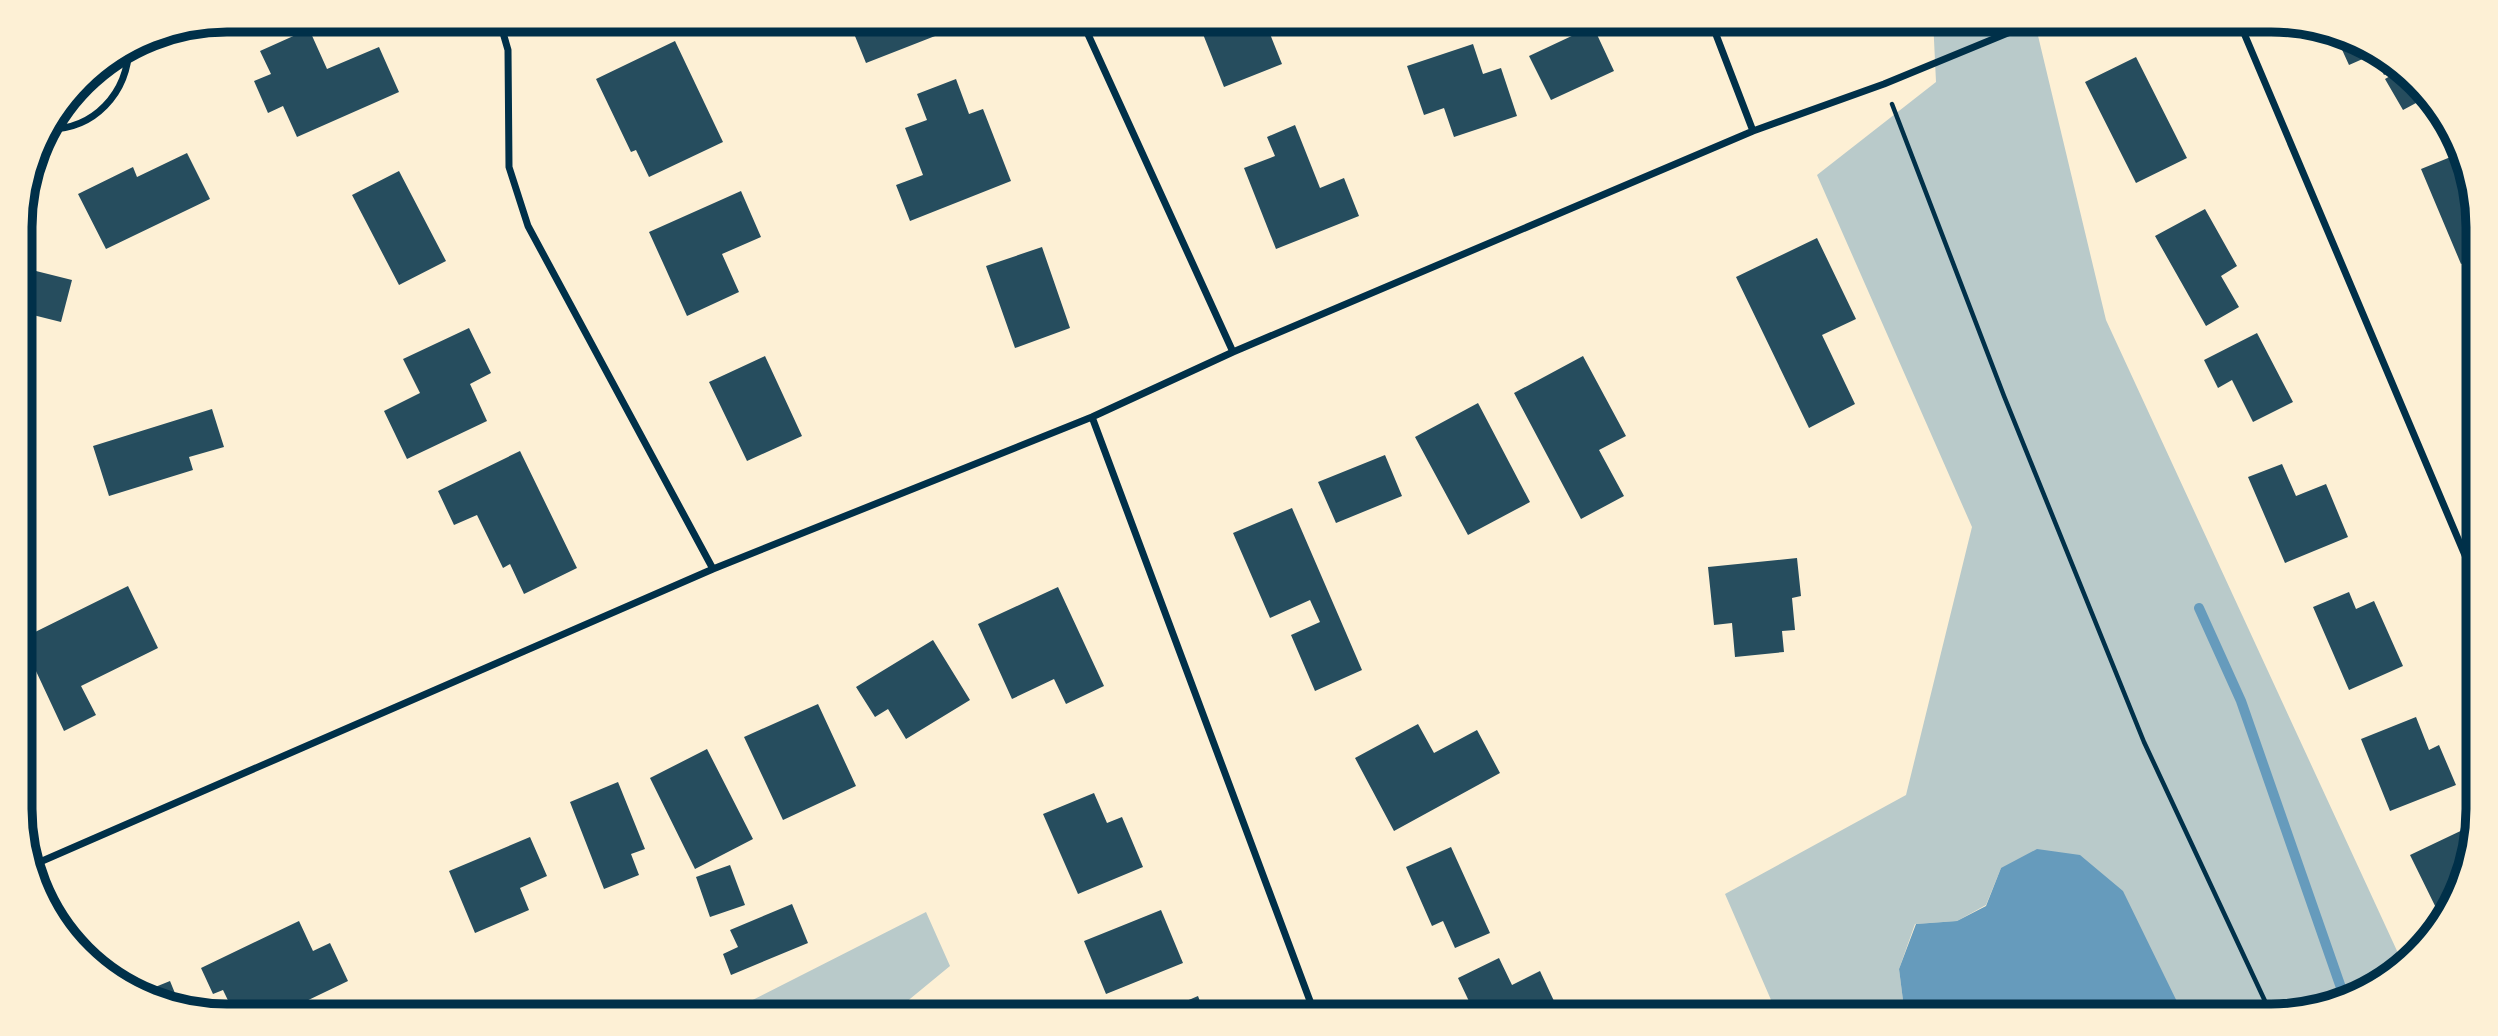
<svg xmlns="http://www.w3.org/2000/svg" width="2498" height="1036" viewBox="0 0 2498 1036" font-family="'Roboto Condensed',sans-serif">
<rect width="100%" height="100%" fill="#fdf0d5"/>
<!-- green -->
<path fill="#b9caca" d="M 1933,19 L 2034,19 L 2106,320 L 2404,966 L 2397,974 L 2339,1006 L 2285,1016 L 2184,1016 L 2163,979 L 2001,868 L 1986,905 L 1957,921 L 1915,924 L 1899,969 L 1905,1016 L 1778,1016 L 1725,894 L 1906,795 L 1972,527 L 1817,175 L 1936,82 Z
M 926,912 L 950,966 L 888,1017 L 719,1017 Z"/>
<!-- water -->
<path fill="#669bbc" d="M 2037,849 L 2080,855 L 2123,891 L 2184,1016 L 1905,1016 L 1899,969 L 1916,924 L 1957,921 L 1986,906 L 2001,868 Z"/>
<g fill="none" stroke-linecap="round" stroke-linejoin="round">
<!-- stream -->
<path stroke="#669bbc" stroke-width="10" d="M 2199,608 L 2241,701 L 2346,1002"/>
</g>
<!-- building -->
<path fill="#264d5e" d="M 848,19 L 950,19 L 953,29 L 866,63 Z
M 1197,19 L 1264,19 L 1282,64 L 1224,87 Z
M 1559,19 L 1604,19 L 1604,20 L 1563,33 Z
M 1593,26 L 1614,71 L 1551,100 L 1529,56 Z
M 309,29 L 327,69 L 379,47 L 399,92 L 297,137 L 283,106 L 268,113 L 254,81 L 271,74 L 260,51 Z
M 2334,32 L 2351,35 L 2396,69 L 2384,75 L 2374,54 L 2349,65 Z
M 675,41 L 723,142 L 649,177 L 636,150 L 631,152 L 596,79 Z
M 1473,44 L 1483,74 L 1501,68 L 1517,116 L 1454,137 L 1444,108 L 1424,115 L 1407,66 Z
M 2136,57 L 2187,158 L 2136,183 L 2085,82 Z
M 2399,71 L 2429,96 L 2403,110 L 2385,79 Z
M 956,79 L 969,114 L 983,109 L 1011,181 L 910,221 L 896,185 L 923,175 L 905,128 L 927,120 L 917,94 Z
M 1295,125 L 1320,188 L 1344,178 L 1359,216 L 1276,249 L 1244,168 L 1275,156 L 1267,137 Z
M 187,153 L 210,199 L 106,249 L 78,194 L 133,167 L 137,177 Z
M 2458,154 L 2477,199 L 2477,257 L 2461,264 L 2421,169 Z
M 399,171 L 446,261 L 399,285 L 352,195 Z
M 741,191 L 761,237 L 722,254 L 739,292 L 687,316 L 649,232 Z
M 2205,209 L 2237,266 L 2221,276 L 2239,307 L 2206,326 L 2155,236 Z
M 1817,238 L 1856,319 L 1822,335 L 1855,404 L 1809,428 L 1736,277 Z
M 1042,247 L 1070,328 L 1015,348 L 986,266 Z
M 36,271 L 72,280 L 61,322 L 25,313 Z
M 2477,294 L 2477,311 L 2470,299 Z
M 469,328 L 491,373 L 470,384 L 487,421 L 407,459 L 384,411 L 420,393 L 403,359 Z
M 2257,333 L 2293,402 L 2253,422 L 2232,380 L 2218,388 L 2204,360 Z
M 765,356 L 802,436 L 747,461 L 709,382 Z
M 1583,356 L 1626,436 L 1599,450 L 1624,496 L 1581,519 L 1514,393 Z
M 1478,403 L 1530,502 L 1468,535 L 1415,437 Z
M 212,409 L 224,447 L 189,457 L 193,470 L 109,496 L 93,446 Z
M 520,451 L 577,568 L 524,594 L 510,564 L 503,568 L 477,515 L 454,525 L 438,491 Z
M 1385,455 L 1402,496 L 1336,523 L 1318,482 Z
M 2282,464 L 2296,496 L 2326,484 L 2348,537 L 2285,563 L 2248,477 Z
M 1292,508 L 1362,670 L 1315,691 L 1291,635 L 1320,622 L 1310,600 L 1270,618 L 1233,533 Z
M 1797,558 L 1801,596 L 1792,598 L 1795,630 L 1782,631 L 1784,652 L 1735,657 L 1732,623 L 1714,625 L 1708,567 Z
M 128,586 L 158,648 L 81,686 L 96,715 L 64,731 L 21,639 Z
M 1058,587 L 1104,686 L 1066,704 L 1054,679 L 1012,699 L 978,624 Z
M 2349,592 L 2356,609 L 2374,601 L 2403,666 L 2349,690 L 2313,607 Z
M 933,640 L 970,700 L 906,739 L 888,709 L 875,717 L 856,687 Z
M 818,704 L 856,786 L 783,820 L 744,737 Z
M 2416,717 L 2429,750 L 2439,745 L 2456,785 L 2390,811 L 2361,739 Z
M 1418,724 L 1434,753 L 1477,730 L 1500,773 L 1394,831 L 1355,758 Z
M 707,749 L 753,839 L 695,869 L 650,778 Z
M 618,782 L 645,849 L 631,854 L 639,875 L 604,889 L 570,802 Z
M 1094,793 L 1107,823 L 1122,817 L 1143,867 L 1078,894 L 1043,814 Z
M 2471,826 L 2474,833 L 2463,889 L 2441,918 L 2410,855 Z
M 530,837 L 547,876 L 520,888 L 529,910 L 475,933 L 449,871 Z
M 1451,847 L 1490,933 L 1455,948 L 1443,921 L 1432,926 L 1406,867 Z
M 730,865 L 745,905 L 710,917 L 696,877 Z
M 792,904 L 808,943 L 731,975 L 723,954 L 738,947 L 730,930 Z
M 1161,910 L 1183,963 L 1106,994 L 1084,941 Z
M 299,921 L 313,951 L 330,943 L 348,981 L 273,1017 L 236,1017 L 223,990 L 213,994 L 201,968 Z
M 1499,958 L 1512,985 L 1540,971 L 1561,1016 L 1476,1016 L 1458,978 Z
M 170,981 L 181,1008 L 147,1001 L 138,994 Z
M 1198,996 L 1206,1017 L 1149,1017 Z"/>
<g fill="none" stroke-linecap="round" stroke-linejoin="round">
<!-- path -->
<path stroke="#003049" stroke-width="4.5" d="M 1892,104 L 2004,396 L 2144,742 L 2272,1016"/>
<!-- minor -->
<path stroke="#003049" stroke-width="7" d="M 499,19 L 508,50 L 509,167 L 528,226 L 713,569
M 1081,19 L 1233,352
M 1710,19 L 1753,131
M 2238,19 L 2478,586
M 45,129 C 94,131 128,93 129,46
M 1092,417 L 1316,1017
M 33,865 L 713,569 L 1092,417 L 1233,352 L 1753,131 L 1884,84 L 2042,19"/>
</g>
<!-- crop -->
<path d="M0 0H2498V1036H0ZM227 32H2271A195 195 0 0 1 2466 227V809A195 195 0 0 1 2271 1004H227A195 195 0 0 1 32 809V227A195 195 0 0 1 227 32Z" fill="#fdf0d5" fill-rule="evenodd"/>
<path fill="none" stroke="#003049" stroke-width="9" d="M227 32H2271A195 195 0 0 1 2466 227V809A195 195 0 0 1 2271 1004H227A195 195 0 0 1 32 809V227A195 195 0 0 1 227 32Z"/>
</svg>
